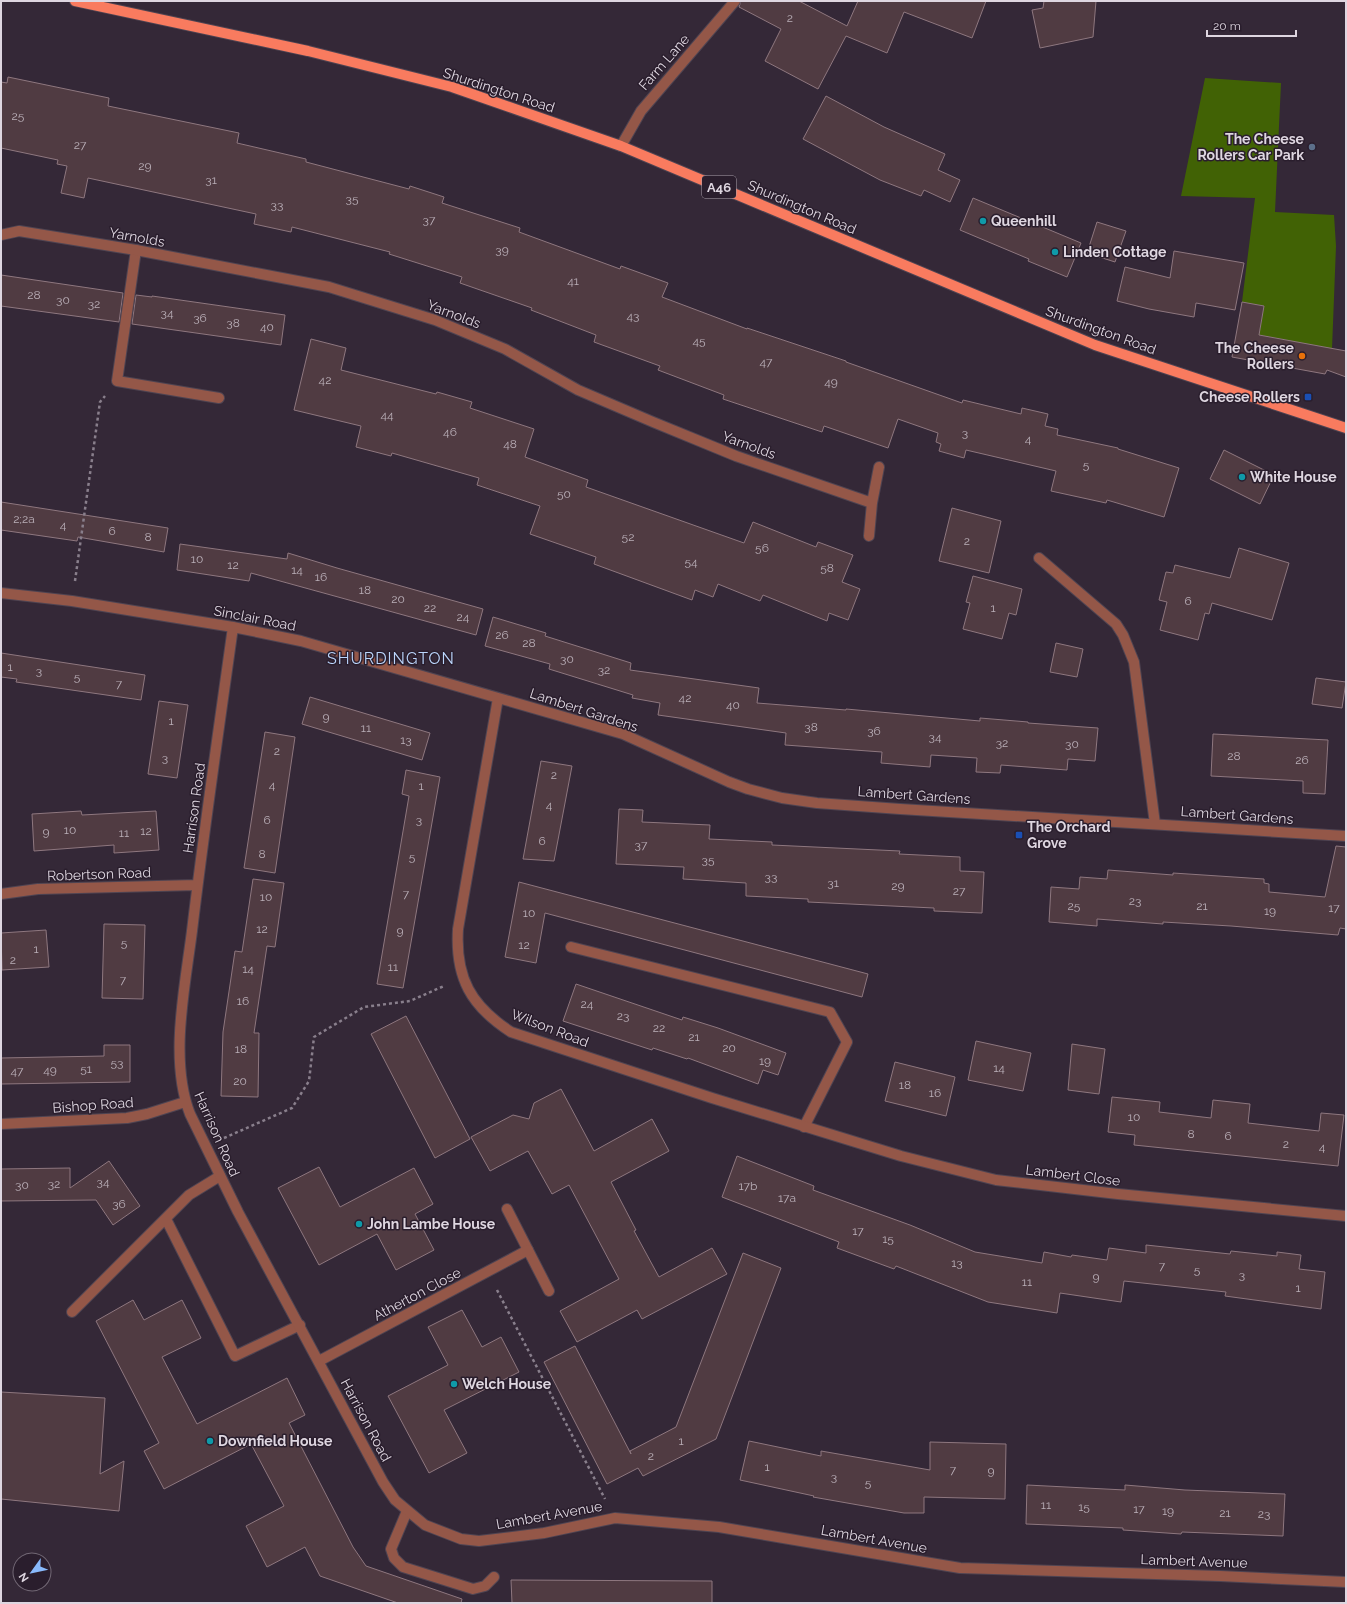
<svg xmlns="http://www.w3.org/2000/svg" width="1347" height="1604" viewBox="0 0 1347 1604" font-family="Raleway,sans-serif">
<rect width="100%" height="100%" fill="#342837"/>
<!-- green -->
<path fill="#416205" d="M 1205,78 L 1281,83 L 1275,212 L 1334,215 L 1336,246 L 1332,349 L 1259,335 L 1264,306 L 1242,302 L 1255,198 L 1181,196 Z"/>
<!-- building -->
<path fill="#503b42" stroke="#8e777f" d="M 741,1 L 799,1 L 847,26 L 858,1 L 986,1 L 972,38 L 904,12 L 887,53 L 846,36 L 818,89 L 765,61 L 781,29 L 739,7 Z
M 1044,1 L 1096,1 L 1093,37 L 1040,48 L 1032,10 L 1043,8 Z
M 8,77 L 109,98 L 108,106 L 239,133 L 237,143 L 306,159 L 306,162 L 409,189 L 410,186 L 444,197 L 442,203 L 520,228 L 519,232 L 620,269 L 621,266 L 668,283 L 662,297 L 747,329 L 747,328 L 846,361 L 846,362 L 962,403 L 963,400 L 1021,414 L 1022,408 L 1048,414 L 1045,426 L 1058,429 L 1057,435 L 1118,448 L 1118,449 L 1179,468 L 1164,517 L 1107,500 L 1106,503 L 1051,491 L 1056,471 L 966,450 L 964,458 L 939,451 L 941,444 L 936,442 L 938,433 L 898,419 L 888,448 L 824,426 L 822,432 L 723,399 L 724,395 L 658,370 L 660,366 L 594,342 L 596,335 L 531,310 L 532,308 L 460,283 L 462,277 L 389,254 L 390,252 L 292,227 L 291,232 L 254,224 L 256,214 L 88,178 L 84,198 L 61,193 L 67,166 L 57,164 L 58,160 L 1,148 L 1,82 L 7,83 Z
M 826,96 L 884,127 L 945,154 L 938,170 L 960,180 L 950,202 L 924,190 L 921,196 L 880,180 L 803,139 Z
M 973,198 L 1081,243 L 1067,277 L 1028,261 L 1029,259 L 960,230 Z
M 1097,222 L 1126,231 L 1115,262 L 1087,253 Z
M 1174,251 L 1244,263 L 1235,310 L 1196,303 L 1194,317 L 1149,309 L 1117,301 L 1125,267 L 1170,278 Z
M 1,275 L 123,293 L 119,322 L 1,306 Z
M 136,295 L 152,297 L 152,296 L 285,315 L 281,345 L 132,324 Z
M 1242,302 L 1264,306 L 1259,335 L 1346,351 L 1346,377 L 1327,370 L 1325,374 L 1232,357 Z
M 311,339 L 346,348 L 341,370 L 436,394 L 437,392 L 472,402 L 470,408 L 534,429 L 525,457 L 588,480 L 586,487 L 744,543 L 753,522 L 816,547 L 818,542 L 853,555 L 842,582 L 860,589 L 848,620 L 829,613 L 827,621 L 763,595 L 760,601 L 718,584 L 713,597 L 695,590 L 692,600 L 594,564 L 596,557 L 530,534 L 540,506 L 477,485 L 479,478 L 392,453 L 391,456 L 356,447 L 361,426 L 294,410 Z
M 1224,450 L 1274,475 L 1260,504 L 1210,479 Z
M 1,502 L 168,528 L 164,552 L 78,537 L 77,541 L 1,530 Z
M 952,508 L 1001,521 L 989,573 L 939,561 Z
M 180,544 L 287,559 L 288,553 L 337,568 L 483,609 L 476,635 L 251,573 L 249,581 L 177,570 Z
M 1239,548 L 1289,563 L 1272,620 L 1212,603 L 1209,614 L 1205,613 L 1198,640 L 1160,630 L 1167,602 L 1159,600 L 1166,572 L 1173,573 L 1175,565 L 1230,578 Z
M 973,576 L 1022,589 L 1016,615 L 1009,613 L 1002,639 L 963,629 L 970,603 L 966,602 Z
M 493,617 L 546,633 L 545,636 L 631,663 L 630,670 L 759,688 L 757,703 L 846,710 L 846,709 L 980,721 L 980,718 L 1028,722 L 1028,723 L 1098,728 L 1095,761 L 1068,759 L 1067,770 L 1001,765 L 1000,773 L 976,772 L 977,758 L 931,755 L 930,767 L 881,763 L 882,752 L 785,745 L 786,733 L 658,715 L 660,703 L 632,698 L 633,695 L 549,669 L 550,664 L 485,646 Z
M 1056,643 L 1083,649 L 1077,677 L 1050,672 Z
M 1,653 L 145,675 L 141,700 L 16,682 L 17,679 L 1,677 Z
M 1316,678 L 1346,682 L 1342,708 L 1312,704 Z
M 310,697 L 430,733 L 422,760 L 302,724 Z
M 159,701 L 188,705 L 177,778 L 148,774 Z
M 265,732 L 295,737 L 275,873 L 244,868 Z
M 1213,734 L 1328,740 L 1325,794 L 1303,793 L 1303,781 L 1211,776 Z
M 541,761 L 572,766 L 554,861 L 523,859 Z
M 406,770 L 440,777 L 403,988 L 377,984 L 409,796 L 402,794 Z
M 619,809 L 643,810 L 642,822 L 710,825 L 709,839 L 772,842 L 772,845 L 900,851 L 899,854 L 960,857 L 960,871 L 984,872 L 982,913 L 934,911 L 934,908 L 808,902 L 808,899 L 746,896 L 746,883 L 683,879 L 684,867 L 616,864 Z
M 81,811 L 82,815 L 156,811 L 159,850 L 114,853 L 114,845 L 34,851 L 32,814 Z
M 1336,846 L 1346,847 L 1346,929 L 1340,928 L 1338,935 L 1231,926 L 1163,922 L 1163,924 L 1097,919 L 1097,926 L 1049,922 L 1051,887 L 1079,889 L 1080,877 L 1107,879 L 1108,870 L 1173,875 L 1173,873 L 1264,879 L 1264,883 L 1269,884 L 1269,892 L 1325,897 Z
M 253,879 L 284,883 L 275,947 L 267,946 L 254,1033 L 259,1033 L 258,1097 L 221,1096 L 223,1032 L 235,951 L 242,952 Z
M 519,882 L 868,974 L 862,997 L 545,913 L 536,963 L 505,957 Z
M 104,924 L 145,925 L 143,999 L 102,998 Z
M 46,930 L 49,967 L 2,970 L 1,933 Z
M 576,984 L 682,1020 L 683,1017 L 718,1028 L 786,1053 L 778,1075 L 763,1070 L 758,1084 L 688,1058 L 687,1059 L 653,1048 L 652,1050 L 563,1021 Z
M 406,1016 L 470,1139 L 435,1158 L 371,1034 Z
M 976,1041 L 1031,1053 L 1023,1091 L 968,1080 Z
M 1072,1044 L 1105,1049 L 1099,1094 L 1068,1090 Z
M 104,1045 L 130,1045 L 130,1082 L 1,1084 L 1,1058 L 104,1056 Z
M 895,1062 L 955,1077 L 946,1116 L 885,1101 Z
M 561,1089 L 594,1151 L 652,1119 L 669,1151 L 611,1182 L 636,1230 L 634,1231 L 659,1277 L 712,1248 L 727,1274 L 642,1319 L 637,1310 L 577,1342 L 560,1311 L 619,1279 L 569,1185 L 552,1194 L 528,1151 L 490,1171 L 471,1137 L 513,1115 L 529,1119 L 534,1103 Z
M 1112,1097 L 1160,1102 L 1159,1112 L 1211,1118 L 1213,1100 L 1250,1104 L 1248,1123 L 1319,1131 L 1321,1113 L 1344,1115 L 1338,1166 L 1134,1145 L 1135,1135 L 1108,1132 Z
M 737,1156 L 814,1186 L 813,1190 L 910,1225 L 975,1252 L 1042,1263 L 1044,1252 L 1071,1257 L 1072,1255 L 1107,1260 L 1109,1248 L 1146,1253 L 1146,1245 L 1230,1254 L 1231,1251 L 1277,1256 L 1277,1252 L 1301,1255 L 1299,1269 L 1325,1272 L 1321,1309 L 1225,1296 L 1226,1292 L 1124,1281 L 1121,1302 L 1060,1293 L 1057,1313 L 988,1302 L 896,1266 L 894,1269 L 837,1248 L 839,1242 L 722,1197 Z
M 109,1161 L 140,1206 L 113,1225 L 96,1200 L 1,1201 L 1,1169 L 70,1168 L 70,1188 Z
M 319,1167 L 340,1207 L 414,1168 L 433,1204 L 415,1214 L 434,1250 L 396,1270 L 377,1234 L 319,1265 L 278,1188 Z
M 743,1253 L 781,1268 L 716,1439 L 643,1476 L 638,1468 L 607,1484 L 544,1362 L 575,1346 L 631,1454 L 630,1451 L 676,1427 Z
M 133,1300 L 144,1320 L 182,1300 L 201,1338 L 162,1357 L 197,1424 L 287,1378 L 305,1415 L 289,1423 L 353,1547 L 366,1566 L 462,1599 L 461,1603 L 398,1603 L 320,1576 L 305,1547 L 267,1567 L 246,1526 L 284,1506 L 251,1444 L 164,1489 L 144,1451 L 159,1443 L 96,1321 Z
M 462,1310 L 482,1347 L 501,1337 L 519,1372 L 444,1410 L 467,1453 L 429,1473 L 388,1396 L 448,1365 L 428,1327 Z
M 1,1392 L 105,1398 L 100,1474 L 124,1461 L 119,1511 L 1,1499 Z
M 749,1441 L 821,1456 L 821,1451 L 930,1470 L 930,1442 L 1006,1444 L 1005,1499 L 924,1497 L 924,1513 L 904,1513 L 813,1497 L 814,1496 L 740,1480 Z
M 1027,1485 L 1125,1490 L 1125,1485 L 1185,1490 L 1285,1494 L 1283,1536 L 1182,1532 L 1181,1534 L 1123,1530 L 1123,1528 L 1026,1524 Z
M 511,1580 L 712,1581 L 712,1603 L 512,1603 Z"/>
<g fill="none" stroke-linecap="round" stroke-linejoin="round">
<defs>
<path id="service" d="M 136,250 L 117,381 L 219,398
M 571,947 L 830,1012 L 847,1042 L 804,1127
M 507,1209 L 549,1291
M 166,1219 L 235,1356 L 300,1325
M 72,1312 L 189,1195 L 220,1176
M 407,1511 L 391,1549 L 394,1558 L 403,1567 L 473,1589 L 485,1586 L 494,1577"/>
<path id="minor" d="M 621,146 L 641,111 L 735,1
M 1,235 L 19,231 L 136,250 L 329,287 L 435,320 L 505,349 L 578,390 L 653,422 L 736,456 L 872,503 L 869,536
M 872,503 L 879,467
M 1039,558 L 1116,624 L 1123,635 L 1134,662 L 1155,824
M 1,593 L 72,601 L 233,627 L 301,641 L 623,734 L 729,782 L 748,789 L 782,798 L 817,803 L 900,809 L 1346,836
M 233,627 C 219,728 204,829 192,931 C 185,987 169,1060 190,1114 L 238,1212 L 383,1482 L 395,1500 L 425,1525 L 461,1539 L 479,1541 L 544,1533 L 615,1518 L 719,1527 L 960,1568 L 1220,1576 L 1346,1582
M 498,698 L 458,929 C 455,978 471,1006 511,1032 L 712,1098 L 901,1156 L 996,1180 L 1118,1194 L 1346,1216
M 1,894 L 38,889 L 197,885
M 1,1124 L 127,1118 L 147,1114 L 185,1102
M 319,1361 L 528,1250"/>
<path id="primary" d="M 75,1 L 308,51 L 452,87 L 621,146 L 1095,345 L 1346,428"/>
</defs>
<!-- service casing -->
<use href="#service" stroke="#4f4452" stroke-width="12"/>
<!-- minor casing -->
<use href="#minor" stroke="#4f4452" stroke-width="12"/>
<!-- primary casing -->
<use href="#primary" stroke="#4f4452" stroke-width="12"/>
<!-- path -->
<path stroke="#897f8c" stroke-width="2.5" stroke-dasharray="3 3" stroke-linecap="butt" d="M 75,581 L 100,402 L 105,396
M 224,1138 L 292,1108 L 309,1081 L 314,1037 L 364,1007 L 410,1001 L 444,986
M 497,1290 L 605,1499"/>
<!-- service -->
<use href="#service" stroke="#945748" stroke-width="10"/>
<!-- minor -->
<use href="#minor" stroke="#945748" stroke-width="10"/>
<!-- primary -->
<use href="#primary" stroke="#f97b5f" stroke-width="10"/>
</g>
<!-- markers -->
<circle fill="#5c6f8a" stroke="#2a1e2d" stroke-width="1.5" cx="1312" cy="147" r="4"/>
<g fill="#0f9aa8" stroke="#2a1e2d" stroke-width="1.5">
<circle cx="983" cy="221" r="4"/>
<circle cx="1055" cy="252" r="4"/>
<circle cx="1242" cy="477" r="4"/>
<circle cx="359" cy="1224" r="4"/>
<circle cx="454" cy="1384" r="4"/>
<circle cx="210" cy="1441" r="4"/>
</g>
<circle fill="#e8710a" stroke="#2a1e2d" stroke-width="1.5" cx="1302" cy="356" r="4"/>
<g fill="#1a4fb4" stroke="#2a1e2d" stroke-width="1.5">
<rect x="1304" y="393" width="8" height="8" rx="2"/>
<rect x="1015" y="831" width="8" height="8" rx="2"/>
</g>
<g text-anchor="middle" stroke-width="3" stroke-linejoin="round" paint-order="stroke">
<!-- number labels -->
<g font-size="12" fill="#baafb8">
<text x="790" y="22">2</text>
<text x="18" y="120">25</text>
<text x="80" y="149">27</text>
<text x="145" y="170">29</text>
<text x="211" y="184">31</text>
<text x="352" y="203">35</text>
<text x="277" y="209">33</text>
<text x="429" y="224">37</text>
<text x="502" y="254">39</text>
<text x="573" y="285">41</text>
<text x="34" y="299">28</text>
<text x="63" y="304">30</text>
<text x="94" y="308">32</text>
<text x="167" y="317">34</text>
<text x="633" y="320">43</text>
<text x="200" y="322">36</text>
<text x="233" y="327">38</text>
<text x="267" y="331">40</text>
<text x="699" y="345">45</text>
<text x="766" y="366">47</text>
<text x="325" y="384">42</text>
<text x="831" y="386">49</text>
<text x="387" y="419">44</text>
<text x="450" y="436">46</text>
<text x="965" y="437">3</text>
<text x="1028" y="443">4</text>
<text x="510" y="448">48</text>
<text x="1086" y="469">5</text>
<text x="564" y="498">50</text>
<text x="24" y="523">2;2a</text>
<text x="63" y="529">4</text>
<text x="112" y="535">6</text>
<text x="148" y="541">8</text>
<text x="628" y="541">52</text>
<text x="967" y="545">2</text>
<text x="762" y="552">56</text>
<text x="197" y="563">10</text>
<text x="691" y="566">54</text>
<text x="233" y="569">12</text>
<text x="827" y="572">58</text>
<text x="297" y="574">14</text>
<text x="321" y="581">16</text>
<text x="365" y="594">18</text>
<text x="398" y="603">20</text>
<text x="1188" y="605">6</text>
<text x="430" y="612">22</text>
<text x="993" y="612">1</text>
<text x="463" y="621">24</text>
<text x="502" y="639">26</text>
<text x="529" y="647">28</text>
<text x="567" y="663">30</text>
<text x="10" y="671">1</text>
<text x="604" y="674">32</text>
<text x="39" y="675">3</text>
<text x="77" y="681">5</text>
<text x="119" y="688">7</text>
<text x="685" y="702">42</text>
<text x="733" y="709">40</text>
<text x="326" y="721">9</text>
<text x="171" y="725">1</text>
<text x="811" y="731">38</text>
<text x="366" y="732">11</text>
<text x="874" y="735">36</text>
<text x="935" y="741">34</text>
<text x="406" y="744">13</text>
<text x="1002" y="747">32</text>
<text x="1072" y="748">30</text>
<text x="277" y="755">2</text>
<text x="1234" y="760">28</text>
<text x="165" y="762">3</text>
<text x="1302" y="764">26</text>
<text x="554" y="779">2</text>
<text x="272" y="789">4</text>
<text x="421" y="790">1</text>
<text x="549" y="809">4</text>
<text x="267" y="824">6</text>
<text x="419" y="824">3</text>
<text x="70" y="834">10</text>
<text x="146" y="835">12</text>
<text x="46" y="836">9</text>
<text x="124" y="837">11</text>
<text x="542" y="845">6</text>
<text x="641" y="849">37</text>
<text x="262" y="858">8</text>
<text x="412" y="861">5</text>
<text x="708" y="864">35</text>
<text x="771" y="881">33</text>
<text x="833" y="887">31</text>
<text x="898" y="890">29</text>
<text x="959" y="895">27</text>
<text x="406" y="898">7</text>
<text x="266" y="901">10</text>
<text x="1135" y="905">23</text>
<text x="1074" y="910">25</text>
<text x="1202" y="910">21</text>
<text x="1334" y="912">17</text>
<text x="1270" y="915">19</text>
<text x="529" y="917">10</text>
<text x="262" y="933">12</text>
<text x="400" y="935">9</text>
<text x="124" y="947">5</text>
<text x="524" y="949">12</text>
<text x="36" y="953">1</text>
<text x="13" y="964">2</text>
<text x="393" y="971">11</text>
<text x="248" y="973">14</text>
<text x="123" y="984">7</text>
<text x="243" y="1005">16</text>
<text x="587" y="1008">24</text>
<text x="623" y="1020">23</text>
<text x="659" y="1032">22</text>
<text x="694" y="1041">21</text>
<text x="729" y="1052">20</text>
<text x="241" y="1053">18</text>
<text x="765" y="1065">19</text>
<text x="117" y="1067">53</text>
<text x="999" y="1072">14</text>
<text x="86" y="1073">51</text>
<text x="50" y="1074">49</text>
<text x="17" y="1075">47</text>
<text x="240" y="1085">20</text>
<text x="905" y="1089">18</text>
<text x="935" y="1097">16</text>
<text x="1134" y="1121">10</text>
<text x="1191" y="1138">8</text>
<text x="1228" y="1140">6</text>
<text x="1286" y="1148">2</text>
<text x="1322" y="1151">4</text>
<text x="103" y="1186">34</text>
<text x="54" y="1188">32</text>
<text x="22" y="1189">30</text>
<text x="748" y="1190">17b</text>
<text x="787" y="1202">17a</text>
<text x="119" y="1208">36</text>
<text x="858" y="1235">17</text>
<text x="888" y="1243">15</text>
<text x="957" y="1267">13</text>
<text x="1162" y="1270">7</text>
<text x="1197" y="1274">5</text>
<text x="1242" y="1279">3</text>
<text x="1096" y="1281">9</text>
<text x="1027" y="1286">11</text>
<text x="1298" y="1292">1</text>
<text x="681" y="1445">1</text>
<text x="651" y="1460">2</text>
<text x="767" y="1471">1</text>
<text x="953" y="1474">7</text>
<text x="991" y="1475">9</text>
<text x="834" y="1481">3</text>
<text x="868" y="1487">5</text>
<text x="1046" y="1509">11</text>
<text x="1084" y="1511">15</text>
<text x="1139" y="1513">17</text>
<text x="1168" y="1515">19</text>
<text x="1225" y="1517">21</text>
<text x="1264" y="1518">23</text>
</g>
<!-- shield labels -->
<rect fill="#2a1e2d" stroke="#a89faa" stroke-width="1" x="702" y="176" width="34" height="22" rx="3"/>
<g font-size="13" font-weight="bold" fill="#ded6e0">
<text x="719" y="192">A46</text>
</g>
<!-- street labels -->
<g font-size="14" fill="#ded6e0" stroke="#2a1e2d">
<text transform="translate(664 62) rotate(-49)" y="5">Farm Lane</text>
<text transform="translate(499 90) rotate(18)" y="5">Shurdington Road</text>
<text transform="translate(802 207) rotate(23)" y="5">Shurdington Road</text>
<text transform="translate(137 237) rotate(10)" y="5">Yarnolds</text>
<text transform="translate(454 314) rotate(21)" y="5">Yarnolds</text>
<text transform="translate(1101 330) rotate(20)" y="5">Shurdington Road</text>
<text transform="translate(749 445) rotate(20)" y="5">Yarnolds</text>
<text transform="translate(255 618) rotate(11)" y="5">Sinclair Road</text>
<text transform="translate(584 710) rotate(18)" y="5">Lambert Gardens</text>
<text transform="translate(914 795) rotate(4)" y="5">Lambert Gardens</text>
<text transform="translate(194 808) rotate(-82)" y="5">Harrison Road</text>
<text transform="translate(1237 815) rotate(4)" y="5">Lambert Gardens</text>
<text transform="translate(99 874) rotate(-2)" y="5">Robertson Road</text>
<text transform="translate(550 1028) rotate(21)" y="5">Wilson Road</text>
<text transform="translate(93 1105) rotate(-4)" y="5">Bishop Road</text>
<text transform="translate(217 1134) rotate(66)" y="5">Harrison Road</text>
<text transform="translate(1073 1175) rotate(7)" y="5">Lambert Close</text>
<text transform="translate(417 1294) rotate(-28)" y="5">Atherton Close</text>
<text transform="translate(366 1420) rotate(62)" y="5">Harrison Road</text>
<text transform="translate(549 1515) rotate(-10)" y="5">Lambert Avenue</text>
<text transform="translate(874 1539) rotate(10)" y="5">Lambert Avenue</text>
<text transform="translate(1194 1561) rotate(2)" y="5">Lambert Avenue</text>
</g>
<!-- poi labels -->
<g font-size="14" font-weight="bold" fill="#ded6e0" stroke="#2a1e2d" text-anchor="start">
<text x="1304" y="144" text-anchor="end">The Cheese<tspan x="1304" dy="16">Rollers Car Park</tspan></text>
<text x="991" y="226">Queenhill</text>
<text x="1063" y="257">Linden Cottage</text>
<text x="1294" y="353" text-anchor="end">The Cheese<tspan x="1294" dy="16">Rollers</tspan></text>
<text x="1300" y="402" text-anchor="end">Cheese Rollers</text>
<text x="1250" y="482">White House</text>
<text x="1027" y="832">The Orchard<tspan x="1027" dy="16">Grove</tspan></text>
<text x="367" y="1229">John Lambe House</text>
<text x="462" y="1389">Welch House</text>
<text x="218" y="1446">Downfield House</text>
</g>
<!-- quarter labels -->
<g font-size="16" letter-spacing="1" fill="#bbd6fc" stroke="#2a1e2d">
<text x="391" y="664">SHURDINGTON</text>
</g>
</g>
<!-- border -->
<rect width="1347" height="1604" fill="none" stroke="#ded6e0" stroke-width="4"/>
<!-- north arrow -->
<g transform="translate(32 1572) rotate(237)"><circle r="19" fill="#2a1e2d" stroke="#726875"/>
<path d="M0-3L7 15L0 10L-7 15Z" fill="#89bafc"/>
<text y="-6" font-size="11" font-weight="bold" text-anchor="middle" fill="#ded6e0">N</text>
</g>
<!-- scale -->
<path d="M1207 30v6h89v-6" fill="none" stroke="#ded6e0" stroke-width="2"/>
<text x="1213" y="30" font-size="12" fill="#ded6e0" stroke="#2a1e2d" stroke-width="3" paint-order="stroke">20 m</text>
</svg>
